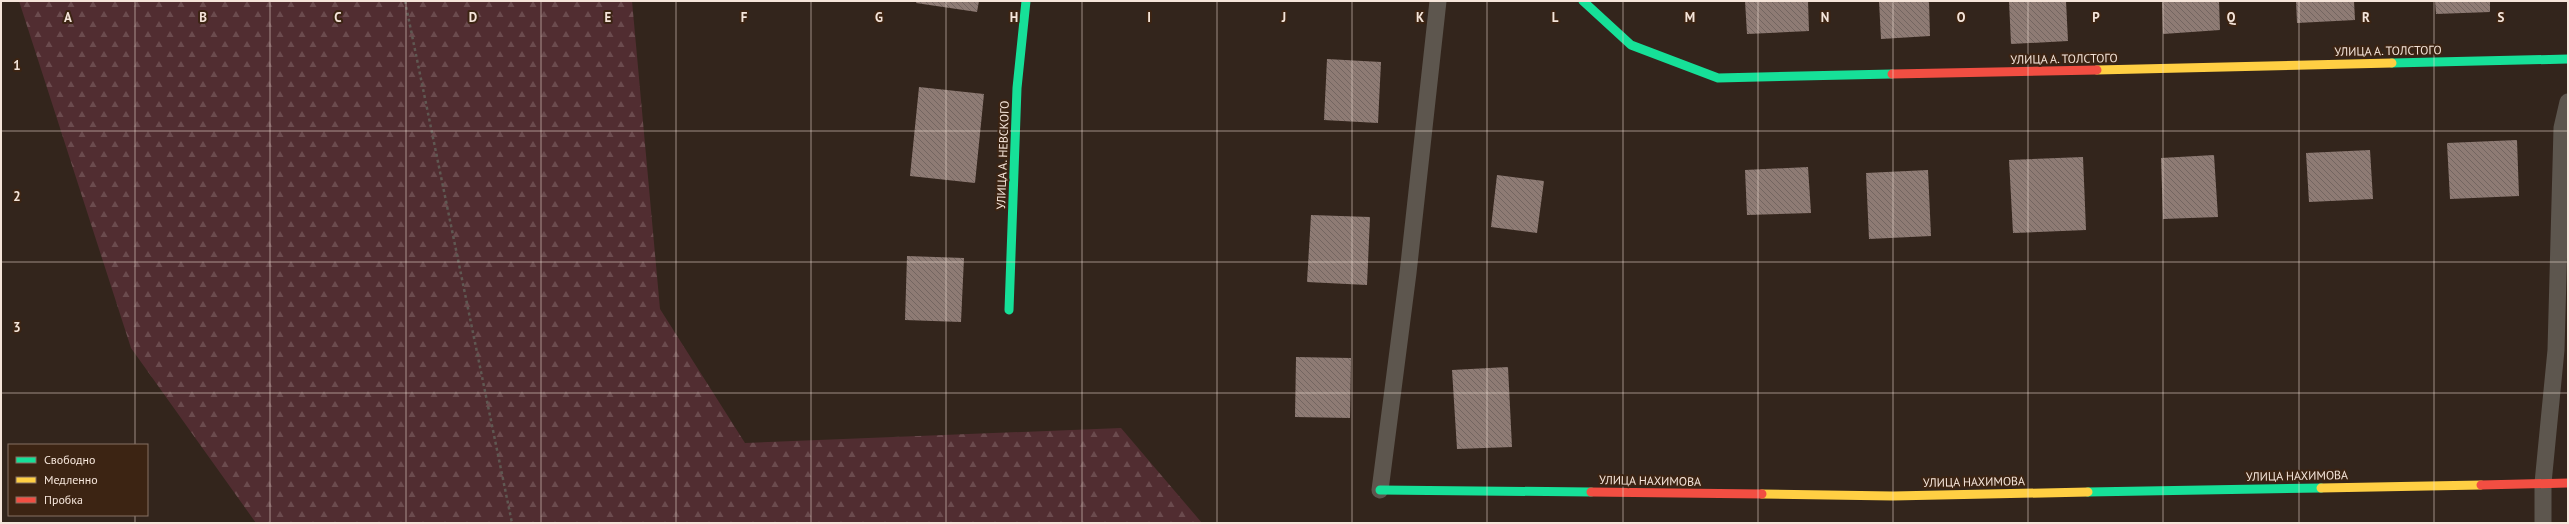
<svg xmlns="http://www.w3.org/2000/svg" width="2569" height="524" viewBox="0 0 2569 524" font-family="'PT Sans',sans-serif">
<defs>
<pattern id="forest-firs" width="22" height="20" patternUnits="userSpaceOnUse"><rect width="22" height="20" fill="#512d31"/><path d="M5 1l3.5 6h-7zM16 11l3.5 6h-7z" fill="#6b4b4e"/></pattern>
<pattern id="building-back-hatch" width="6" height="6" patternUnits="userSpaceOnUse"><rect width="6" height="6" fill="#8e7b74"/><path d="M-1 5l2 2M0 0l6 6M5-1l2 2" fill="none" stroke="#736560"/></pattern>
</defs>
<rect width="100%" height="100%" fill="#33251c"/>
<!-- forest -->
<path fill="url(#forest-firs)" d="M 19,1 L 632,1 L 660,309 L 745,443 L 1121,428 L 1202,523 L 256,523 L 131,348 Z"/>
<!-- building -->
<path fill="url(#building-back-hatch)" d="M 917,1 L 979,1 L 977,12 L 916,3 Z
M 1745,1 L 1808,1 L 1809,31 L 1747,34 Z
M 1879,1 L 1929,1 L 1930,36 L 1881,39 Z
M 2009,1 L 2066,1 L 2068,41 L 2011,44 Z
M 2162,1 L 2219,1 L 2220,30 L 2163,34 Z
M 2296,1 L 2354,1 L 2355,20 L 2297,23 Z
M 2435,1 L 2490,1 L 2490,12 L 2436,14 Z
M 1327,59 L 1381,62 L 1378,123 L 1324,120 Z
M 919,87 L 984,94 L 975,183 L 910,176 Z
M 2517,140 L 2519,196 L 2450,199 L 2447,143 Z
M 2370,150 L 2373,199 L 2309,202 L 2306,153 Z
M 2214,155 L 2218,217 L 2163,219 L 2161,158 Z
M 2083,157 L 2086,230 L 2013,233 L 2009,160 Z
M 1808,167 L 1811,213 L 1747,215 L 1745,170 Z
M 1928,170 L 1931,236 L 1869,239 L 1866,173 Z
M 1497,175 L 1544,181 L 1537,233 L 1491,227 Z
M 1311,215 L 1370,217 L 1367,285 L 1307,282 Z
M 907,256 L 964,258 L 961,322 L 905,320 Z
M 1296,357 L 1351,358 L 1350,418 L 1295,417 Z
M 1508,367 L 1512,447 L 1457,449 L 1452,370 Z"/>
<g fill="none" stroke-linecap="round" stroke-linejoin="round">
<!-- path -->
<path stroke="#5f5852" stroke-width="2.5" stroke-dasharray="3 3" stroke-linecap="butt" d="M 405,1 L 512,523"/>
<!-- lane -->
<path stroke="#5d564e" stroke-width="17" d="M 1380,490 L 1408,273 L 1438,1
M 2543,523 L 2543,483 L 2556,350 L 2562,128 L 2568,102"/>
<!-- fast -->
<path stroke="#16e098" stroke-width="9" d="M 1583,1 L 1631,45 L 1718,78 L 1892,74
M 2392,63 L 2568,59
M 1009,310 L 1017,88 L 1026,1
M 1380,490 L 1591,492
M 2088,492 L 2321,488"/>
<!-- slow -->
<path stroke="#ffcf43" stroke-width="9" d="M 2097,70 L 2392,63
M 2321,488 L 2481,485
M 1762,494 L 1893,496 L 2088,492"/>
<!-- jam -->
<path stroke="#f24e42" stroke-width="9" d="M 1892,74 L 2097,70
M 2481,485 L 2568,483
M 1591,492 L 1762,494"/>
</g>
<!-- grid -->
<path fill="none" stroke="#f5e5da" stroke-width="1" stroke-opacity="0.55" d="M 135,1 L 135,445M 270,1 L 270,523M 406,1 L 406,523M 541,1 L 541,523M 676,1 L 676,523M 811,1 L 811,523M 946,1 L 946,523M 1082,1 L 1082,523M 1217,1 L 1217,523M 1352,1 L 1352,523M 1487,1 L 1487,523M 1623,1 L 1623,523M 1758,1 L 1758,523M 1893,1 L 1893,523M 2028,1 L 2028,523M 2163,1 L 2163,523M 2299,1 L 2299,523M 2434,1 L 2434,523M 1,131 L 2568,131M 1,262 L 2568,262M 1,393 L 2568,393M 135,515 L 135,523"/>
<g text-anchor="middle" stroke-width="4" stroke-linejoin="round" paint-order="stroke">
<!-- street labels -->
<g font-size="12" fill="#f5e5da" stroke="#3c2413">
<text transform="translate(2388 51) rotate(-1)" y="4">УЛИЦА А. ТОЛСТОГО</text>
<text transform="translate(2064 59) rotate(-1)" y="4">УЛИЦА А. ТОЛСТОГО</text>
<text transform="translate(1003 155) rotate(-88)" y="4">УЛИЦА А. НЕВСКОГО</text>
<text transform="translate(2297 476) rotate(-1)" y="4">УЛИЦА НАХИМОВА</text>
<text transform="translate(1650 481) rotate(1)" y="4">УЛИЦА НАХИМОВА</text>
<text transform="translate(1974 482) rotate(-1)" y="4">УЛИЦА НАХИМОВА</text>
</g>
</g>
<g font-size="13" text-anchor="middle" font-weight="bold" fill="#f5e5da" stroke="#3c2413" stroke-width="4" stroke-linejoin="round" paint-order="stroke">
<text x="68" y="22">A</text>
<text x="203" y="22">B</text>
<text x="338" y="22">C</text>
<text x="473" y="22">D</text>
<text x="608" y="22">E</text>
<text x="744" y="22">F</text>
<text x="879" y="22">G</text>
<text x="1014" y="22">H</text>
<text x="1149" y="22">I</text>
<text x="1284" y="22">J</text>
<text x="1420" y="22">K</text>
<text x="1555" y="22">L</text>
<text x="1690" y="22">M</text>
<text x="1825" y="22">N</text>
<text x="1961" y="22">O</text>
<text x="2096" y="22">P</text>
<text x="2231" y="22">Q</text>
<text x="2366" y="22">R</text>
<text x="2501" y="22">S</text>
<text x="17" y="70">1</text>
<text x="17" y="201">2</text>
<text x="17" y="332">3</text>
</g>
<!-- border -->
<rect width="2569" height="524" fill="none" stroke="#f5e5da" stroke-width="4"/>
<!-- legend -->
<rect x="8" y="444" width="140" height="72" fill="#3c2413" stroke="#867163"/>
<rect x="16" y="457" width="20" height="6" fill="#16e098" stroke="#867163"/>
<text x="44" y="464" font-size="12" fill="#f5e5da">Свободно</text>
<rect x="16" y="477" width="20" height="6" fill="#ffcf43" stroke="#867163"/>
<text x="44" y="484" font-size="12" fill="#f5e5da">Медленно</text>
<rect x="16" y="497" width="20" height="6" fill="#f24e42" stroke="#867163"/>
<text x="44" y="504" font-size="12" fill="#f5e5da">Пробка</text>
</svg>
